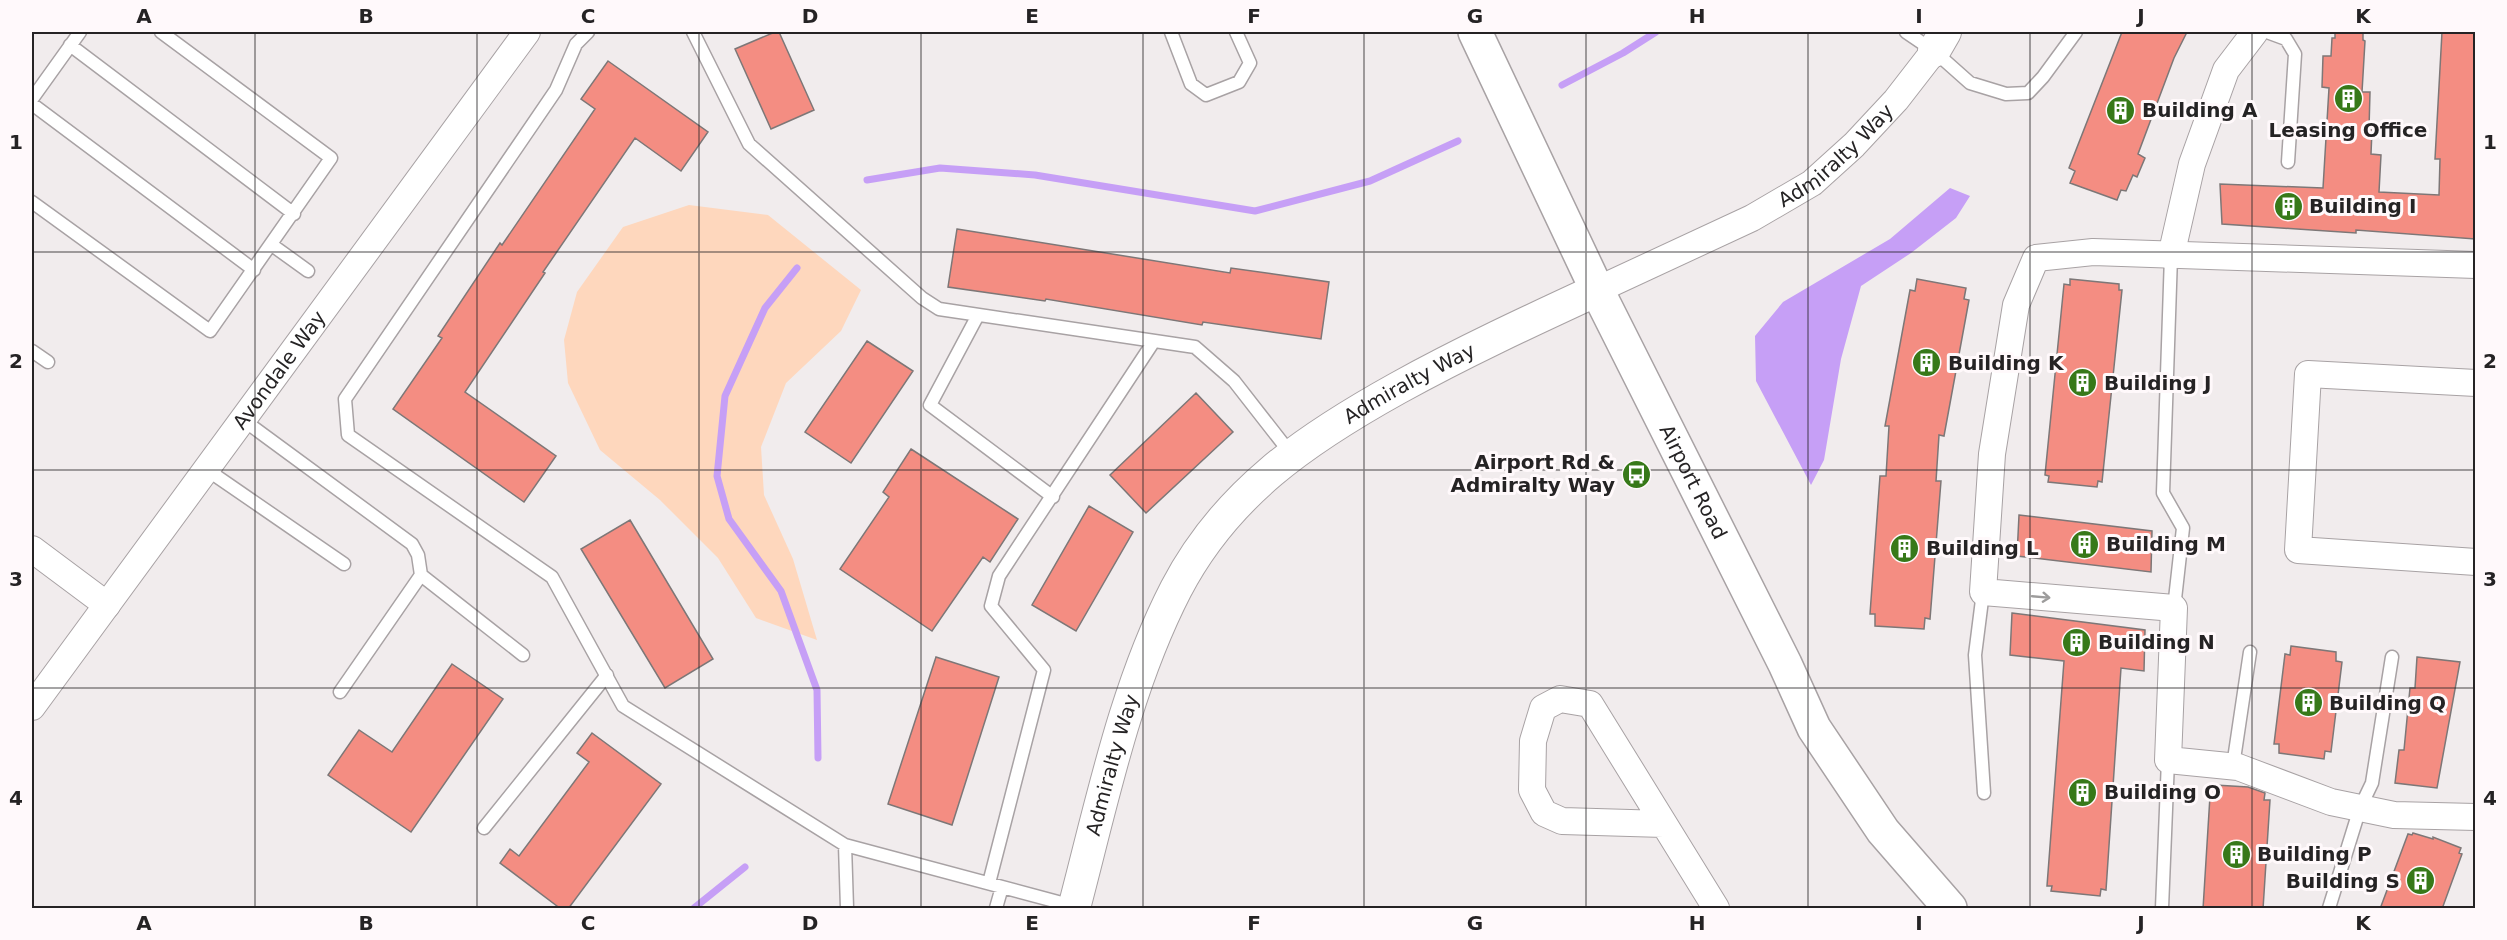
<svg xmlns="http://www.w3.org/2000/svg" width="2507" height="940" viewBox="0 0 2507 940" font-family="'DejaVu Sans',sans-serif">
<rect width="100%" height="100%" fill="#f1eced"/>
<!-- green -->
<path fill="#fed7bd" d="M 689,205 L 768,215 L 861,290 L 841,331 L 786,383 L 761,447 L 764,495 L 793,559 L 817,640 L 756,618 L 718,558 L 660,500 L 600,450 L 568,383 L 564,340 L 577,292 L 623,227 Z"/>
<!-- water -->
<path fill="#c69ff6" d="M 1950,188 L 1970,196 L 1956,218 L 1911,253 L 1861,286 L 1841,359 L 1824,460 L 1811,485 L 1756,381 L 1755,336 L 1783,302 L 1890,239 Z"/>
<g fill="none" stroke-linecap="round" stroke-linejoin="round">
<!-- stream -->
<path stroke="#c69ff6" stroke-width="7" d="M 1562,85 L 1623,53 L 1656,32
M 867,180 L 940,168 L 1035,175 L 1255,211 L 1370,181 L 1458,141
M 797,268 L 765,308 L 725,396 L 717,476 L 729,519 L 781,591 L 817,690 L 818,758
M 694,908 L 745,867"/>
</g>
<!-- building -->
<path fill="#f48d82" stroke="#7d7777" stroke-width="1.5" d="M 775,32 L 779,32 L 814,110 L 771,129 L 735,49 Z
M 2122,32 L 2187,32 L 2174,58 L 2138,154 L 2145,158 L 2137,177 L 2133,175 L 2126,191 L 2121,190 L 2117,200 L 2070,183 L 2075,171 L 2069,168 Z
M 2335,32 L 2363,32 L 2363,40 L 2365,41 L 2362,92 L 2370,92 L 2369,129 L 2372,130 L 2371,154 L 2381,155 L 2379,192 L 2439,195 L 2440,159 L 2435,159 L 2442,32 L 2475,32 L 2475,239 L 2356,230 L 2356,233 L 2222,224 L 2220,184 L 2323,188 L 2329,88 L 2322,87 L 2323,56 L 2331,56 L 2332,38 L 2335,38 Z
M 608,61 L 708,132 L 681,171 L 635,138 L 543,272 L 545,273 L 465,392 L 556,456 L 524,502 L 393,409 L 442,338 L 438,336 L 500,243 L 502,245 L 595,109 L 581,99 Z
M 957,229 L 1230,273 L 1231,268 L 1329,282 L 1321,339 L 1203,322 L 1202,325 L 1046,299 L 1045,301 L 948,287 Z
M 1917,279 L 1966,288 L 1964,299 L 1969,300 L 1944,436 L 1939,435 L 1936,481 L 1941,481 L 1930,619 L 1925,618 L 1924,629 L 1875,626 L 1875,614 L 1870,614 L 1880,476 L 1886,476 L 1889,426 L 1885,426 L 1910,290 L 1915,291 Z
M 2070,279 L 2119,284 L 2119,290 L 2122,290 L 2102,482 L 2098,481 L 2097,487 L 2048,482 L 2049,476 L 2045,475 L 2064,284 L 2070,285 Z
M 867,341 L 913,371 L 851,463 L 805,432 Z
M 1196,393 L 1233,432 L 1146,513 L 1110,475 Z
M 911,449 L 1018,519 L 990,562 L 983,557 L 932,631 L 840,569 L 889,497 L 883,492 Z
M 1089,506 L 1133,532 L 1076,631 L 1032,605 Z
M 2019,515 L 2152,531 L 2151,572 L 2017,556 Z
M 630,520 L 713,659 L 665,688 L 581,549 Z
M 2012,613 L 2145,630 L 2144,671 L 2121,668 L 2106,890 L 2101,889 L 2100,896 L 2051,891 L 2052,886 L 2047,886 L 2064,661 L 2010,655 Z
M 2291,646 L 2336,652 L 2336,661 L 2342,662 L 2331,752 L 2325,751 L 2324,759 L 2279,753 L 2279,744 L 2274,744 L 2285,654 L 2290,655 Z
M 936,657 L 999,677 L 952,825 L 888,804 Z
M 2417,657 L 2460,662 L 2437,788 L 2395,783 L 2399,750 L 2404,750 L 2410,688 L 2415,688 Z
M 452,664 L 503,699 L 411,832 L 328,775 L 359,730 L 392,752 Z
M 592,733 L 661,784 L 568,909 L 561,909 L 500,863 L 510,849 L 519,856 L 589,762 L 577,753 Z
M 2215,785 L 2248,787 L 2265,793 L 2264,800 L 2270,800 L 2263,909 L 2203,909 L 2210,796 L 2215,796 Z
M 2413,833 L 2433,839 L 2433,837 L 2461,848 L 2459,853 L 2462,854 L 2442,909 L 2380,909 L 2408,834 L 2412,835 Z"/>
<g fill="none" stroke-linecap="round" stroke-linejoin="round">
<defs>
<path id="service" d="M 588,32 L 576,44 L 556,90 L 345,399 L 348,435 L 552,577 L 623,706 L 845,845 L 1073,906
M 693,32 L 749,144 L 922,298 L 939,309 L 1195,347 L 1234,381 L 1291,454
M 1171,32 L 1191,84 L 1206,95 L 1239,82 L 1250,63 L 1236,32
M 1906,32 L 1934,51 L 1970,83 L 2006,94 L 2028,93 L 2043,77 L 2076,32
M 2267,32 L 2286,39 L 2295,54 L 2288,162
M 70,45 L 294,214
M 32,99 L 80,32
M 32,104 L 254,270
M 32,202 L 210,331 L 331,158 L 161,32
M 272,245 L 308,271
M 2171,256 L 2163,493 L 2183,528 L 2174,608
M 978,315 L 930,405 L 1053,497
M 32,351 L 48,362
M 242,419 L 412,544 L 418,555 L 421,575 L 340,692
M 206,469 L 344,564
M 421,575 L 523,655
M 1983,592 L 1975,655 L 1984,793
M 2233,766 L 2250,652
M 484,828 L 607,675
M 845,845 L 847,908
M 989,883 L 1044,670 L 991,606 L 999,576 L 1154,341
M 996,908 L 1002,887
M 2162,908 L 2168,760
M 2329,908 L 2360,808 L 2372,783 L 2392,657"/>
<g id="minor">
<path d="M 2171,256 L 2192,164 L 2226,70 L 2255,32"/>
<path d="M 2476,265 L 2093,252 L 2036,258 L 2016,305 L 1992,454 L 1983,592 L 2174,608 L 2168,760 L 2238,767 L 2331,802 L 2394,815 L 2476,817"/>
<path id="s1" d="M 1597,290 L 1752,218 L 1812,183 L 1854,145 L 1896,100 L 1934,51"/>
<path d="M 2476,383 L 2308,374 L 2298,550 L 2476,562"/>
<path d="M 32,549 L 107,605"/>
<path id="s2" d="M 32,707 L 527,32"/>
<path d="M 1664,824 L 1562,821 L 1544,813 L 1532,790 L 1533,741 L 1543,708 L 1560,699 L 1590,704 L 1716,908"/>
</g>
<g id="tertiary">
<path d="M 1934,51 L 1945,32"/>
<path id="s3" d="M 1074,908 C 1102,802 1125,688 1176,589 C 1226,493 1306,439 1398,388 C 1463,352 1530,321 1597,290"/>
</g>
<g id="secondary">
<path id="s4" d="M 1475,32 L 1597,290 L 1785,664 L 1814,728 L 1883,831 L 1950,908"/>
</g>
</defs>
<!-- service casing -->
<use href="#service" stroke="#a8a2a4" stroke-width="15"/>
<!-- minor casing -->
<use href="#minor" stroke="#a8a2a4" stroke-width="28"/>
<!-- tertiary casing -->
<use href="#tertiary" stroke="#a8a2a4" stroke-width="34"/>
<!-- secondary casing -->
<use href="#secondary" stroke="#a8a2a4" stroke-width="36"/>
<!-- service -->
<use href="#service" stroke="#fff" stroke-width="12"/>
<!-- minor -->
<use href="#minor" stroke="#fff" stroke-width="26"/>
<!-- tertiary -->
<use href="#tertiary" stroke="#fff" stroke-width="32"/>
<!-- secondary -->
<use href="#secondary" stroke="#fff" stroke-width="33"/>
</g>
<!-- one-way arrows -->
<defs><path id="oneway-shaft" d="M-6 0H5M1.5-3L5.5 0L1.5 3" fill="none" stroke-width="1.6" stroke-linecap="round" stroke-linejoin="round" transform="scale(1.5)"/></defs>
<use stroke="#9d9c9c" href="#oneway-shaft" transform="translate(2041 597) rotate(5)"/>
<!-- grid -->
<path fill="none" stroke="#252324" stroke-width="1.5" stroke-opacity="0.55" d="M 255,32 L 255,908M 477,32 L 477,908M 699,32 L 699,908M 921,32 L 921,908M 1143,32 L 1143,908M 1364,32 L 1364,908M 1586,32 L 1586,908M 1808,32 L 1808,908M 2030,32 L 2030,908M 2252,32 L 2252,908M 32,252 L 2476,252M 32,470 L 2476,470M 32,688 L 2476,688"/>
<!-- icons -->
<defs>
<symbol id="building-disc" viewBox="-11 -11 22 22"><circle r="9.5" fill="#377919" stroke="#fff9fb"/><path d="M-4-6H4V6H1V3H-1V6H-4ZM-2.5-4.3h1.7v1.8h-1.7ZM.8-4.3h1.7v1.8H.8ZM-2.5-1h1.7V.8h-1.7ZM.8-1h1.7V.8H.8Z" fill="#fff"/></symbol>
<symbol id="bus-disc" viewBox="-11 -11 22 22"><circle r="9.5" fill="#377919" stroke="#fff9fb"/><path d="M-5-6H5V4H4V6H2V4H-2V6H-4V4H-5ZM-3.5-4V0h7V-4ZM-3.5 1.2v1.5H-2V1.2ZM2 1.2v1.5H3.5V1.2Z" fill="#fff"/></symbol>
</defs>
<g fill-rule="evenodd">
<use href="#building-disc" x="2332" y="82" width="33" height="33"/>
<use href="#building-disc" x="2104" y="94" width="33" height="33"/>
<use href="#building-disc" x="2272" y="190" width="33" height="33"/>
<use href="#building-disc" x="1910" y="346" width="33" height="33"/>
<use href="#building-disc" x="2066" y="366" width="33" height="33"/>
<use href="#bus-disc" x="1620" y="458" width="33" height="33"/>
<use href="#building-disc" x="2068" y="528" width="33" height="33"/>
<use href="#building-disc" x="1888" y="532" width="33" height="33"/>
<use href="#building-disc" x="2060" y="626" width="33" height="33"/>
<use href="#building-disc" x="2292" y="686" width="33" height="33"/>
<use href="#building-disc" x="2066" y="776" width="33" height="33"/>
<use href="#building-disc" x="2220" y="838" width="33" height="33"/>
<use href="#building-disc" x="2404" y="864" width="33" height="33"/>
</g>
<g text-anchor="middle" stroke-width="6" stroke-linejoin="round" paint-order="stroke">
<!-- poi labels -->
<g font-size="20" font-weight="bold" fill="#252324" stroke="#fff9fb" text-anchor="start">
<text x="2142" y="117">Building A</text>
<text x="2348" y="137" text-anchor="middle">Leasing Office</text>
<text x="2309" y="213">Building I</text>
<text x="1948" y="370">Building K</text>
<text x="2104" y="390">Building J</text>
<text x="1615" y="469" text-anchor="end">Airport Rd &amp;<tspan x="1615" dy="23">Admiralty Way</tspan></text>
<text x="2106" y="551">Building M</text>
<text x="1926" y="555">Building L</text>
<text x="2098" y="649">Building N</text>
<text x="2329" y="710">Building Q</text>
<text x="2104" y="799">Building O</text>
<text x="2257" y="861">Building P</text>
<text x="2400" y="888" text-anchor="end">Building S</text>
</g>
<!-- street labels -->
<g font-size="20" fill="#252324" stroke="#fff9fb">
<text dy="7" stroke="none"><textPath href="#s1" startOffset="276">Admiralty Way</textPath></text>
<text dy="7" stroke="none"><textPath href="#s2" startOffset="418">Avondale Way</textPath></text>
<text dy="7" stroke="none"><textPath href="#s3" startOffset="652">Admiralty Way</textPath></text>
<text dy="7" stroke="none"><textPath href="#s4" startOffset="500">Airport Road</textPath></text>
<text dy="7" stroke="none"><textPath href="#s3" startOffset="148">Admiralty Way</textPath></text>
</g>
</g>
<!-- border -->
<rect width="2507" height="940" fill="none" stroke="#fff9fb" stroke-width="66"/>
<rect x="33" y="33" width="2441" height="874" fill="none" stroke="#252324" stroke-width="2"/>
<g font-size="20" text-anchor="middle" font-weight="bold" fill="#252324">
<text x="144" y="23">A</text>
<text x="366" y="23">B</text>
<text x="588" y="23">C</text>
<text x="810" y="23">D</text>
<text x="1032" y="23">E</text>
<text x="1254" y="23">F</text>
<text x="1475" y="23">G</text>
<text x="1697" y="23">H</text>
<text x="1919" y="23">I</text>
<text x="2141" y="23">J</text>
<text x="2363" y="23">K</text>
<text x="16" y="149">1</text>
<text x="2490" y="149">1</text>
<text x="16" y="368">2</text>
<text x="2490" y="368">2</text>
<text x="16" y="586">3</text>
<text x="2490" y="586">3</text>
<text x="16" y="805">4</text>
<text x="2490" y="805">4</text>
<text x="144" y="930">A</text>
<text x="366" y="930">B</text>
<text x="588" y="930">C</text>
<text x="810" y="930">D</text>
<text x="1032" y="930">E</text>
<text x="1254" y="930">F</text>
<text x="1475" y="930">G</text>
<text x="1697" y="930">H</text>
<text x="1919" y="930">I</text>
<text x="2141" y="930">J</text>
<text x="2363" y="930">K</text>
</g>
</svg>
